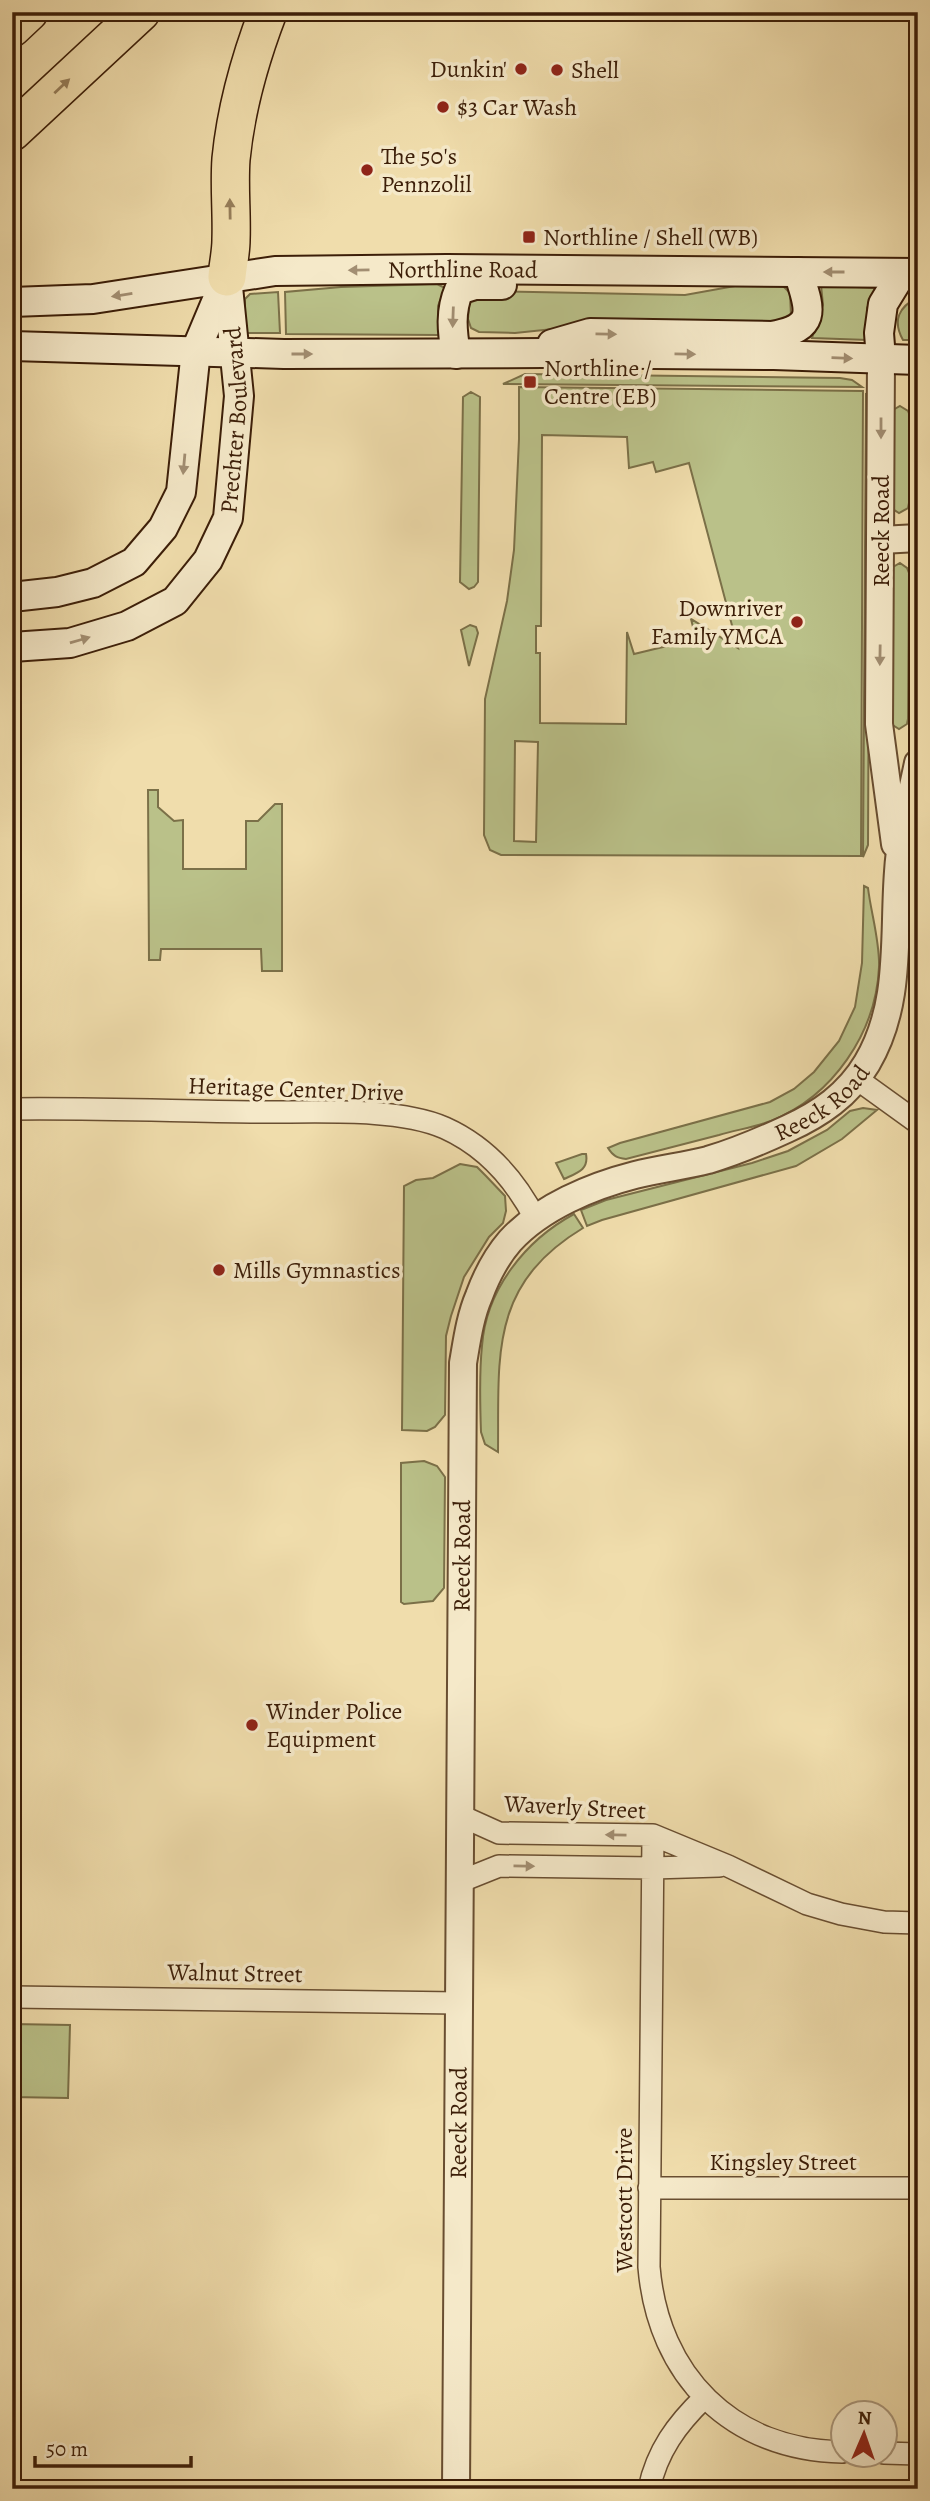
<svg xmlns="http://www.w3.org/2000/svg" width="930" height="2501" viewBox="0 0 930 2501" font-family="Alegreya,serif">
<rect width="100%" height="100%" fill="#f0ddac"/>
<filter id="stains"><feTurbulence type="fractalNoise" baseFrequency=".00286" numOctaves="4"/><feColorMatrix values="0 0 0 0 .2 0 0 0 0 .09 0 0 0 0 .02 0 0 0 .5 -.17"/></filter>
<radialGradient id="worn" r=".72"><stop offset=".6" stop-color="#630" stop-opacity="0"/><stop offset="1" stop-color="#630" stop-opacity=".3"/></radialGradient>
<!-- green -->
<path fill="#bac189" stroke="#7b7048" stroke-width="2" fill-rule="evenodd" d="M 437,284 L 445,288 L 438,306 L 439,335 L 286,334 L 285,292 L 341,287 Z
M 746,284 L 781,284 L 790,293 L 791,316 L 783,325 L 582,326 L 515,333 L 479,332 L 471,328 L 468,319 L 469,305 L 474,295 L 485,291 L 685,295 Z
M 821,285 L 875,288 L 876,291 L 867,308 L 868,340 L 812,338 L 823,305 Z
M 278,292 L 280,333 L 248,333 L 245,331 L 245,299 L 250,294 Z
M 918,297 L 918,340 L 903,340 C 892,320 899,307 918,297 Z
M 525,374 L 840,378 L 852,380 L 862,387 L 503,384 Z
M 519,387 L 863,391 L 861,856 L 501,855 L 490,850 L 484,835 L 485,699 L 507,601 L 514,550 L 519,439 ZM 542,435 L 627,437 L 629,468 L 653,462 L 656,472 L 689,463 L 738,648 L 691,619 L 696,639 L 634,654 L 627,632 L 626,724 L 540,723 L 540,653 L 536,653 L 536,626 L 541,626 ZM 515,741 L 538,742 L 536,842 L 514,841 Z
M 471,392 L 480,397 L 478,582 L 474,587 L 469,589 L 460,582 L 463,397 Z
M 866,393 L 870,407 L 868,845 L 863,857 Z
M 900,406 L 908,411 L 910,416 L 909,503 L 908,508 L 899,513 L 891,508 L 893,410 Z
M 900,563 L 907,568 L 909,573 L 908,719 L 907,724 L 899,729 L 891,724 L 893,567 Z
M 470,625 L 476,627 L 478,633 L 469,666 L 461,630 Z
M 148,790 L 158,790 L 158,807 L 174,821 L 183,820 L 183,869 L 246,869 L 246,821 L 258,821 L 275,804 L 282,804 L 282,971 L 262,971 L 261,949 L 161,949 L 160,960 L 149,960 Z
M 864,886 L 868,888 C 871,913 880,942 879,967 C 876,1033 833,1096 771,1121 C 755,1127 736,1130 719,1135 C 688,1143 657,1151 626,1159 C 617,1158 613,1156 608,1148 L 620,1143 L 770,1102 L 794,1089 L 814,1072 L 839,1041 L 855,1007 L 862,963 Z
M 863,1108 L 877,1110 L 842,1139 L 796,1166 L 602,1220 L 587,1226 L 581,1210 L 606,1200 L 752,1163 L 788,1151 L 827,1130 L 850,1111 Z
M 582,1154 L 586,1154 C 589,1170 577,1173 564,1179 L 556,1163 Z
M 460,1164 L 477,1167 L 486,1176 L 505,1196 L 506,1211 L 503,1223 L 489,1237 L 464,1277 L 451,1316 L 446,1336 L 445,1415 L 435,1427 L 427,1431 L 402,1430 L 404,1186 L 416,1180 L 433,1178 Z
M 574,1214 L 583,1228 C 489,1285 499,1355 498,1452 L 485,1444 L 481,1432 C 480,1404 479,1374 482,1346 C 486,1289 526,1240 574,1214 Z
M 424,1461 L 437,1466 L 445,1477 L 444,1588 L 433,1601 L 404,1604 L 401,1602 L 401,1463 Z
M 12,2024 L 70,2025 L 68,2098 L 12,2097 Z"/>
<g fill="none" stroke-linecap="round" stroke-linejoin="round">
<defs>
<path id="minor" d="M 857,1079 L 918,1123
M 12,1109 C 92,1108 171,1111 251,1112 C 306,1113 396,1106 445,1128 C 487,1147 515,1179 536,1220
M 459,1815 L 499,1833 L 653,1835 L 728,1866 L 807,1904 L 841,1914 L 884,1922 L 918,1923
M 653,1835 L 649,2267 C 658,2376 732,2450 842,2452
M 459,1882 L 499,1866 L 653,1868 L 719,1866
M 12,1997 L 458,2003
M 649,2188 L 918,2188
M 884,2453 L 918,2454
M 649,2489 C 657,2451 677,2424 704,2398"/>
<g id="tertiary">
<path d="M 881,359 L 879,724 L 895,844"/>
<path d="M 881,540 L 918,538"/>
<path id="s1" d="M 456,2489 L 463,1363 C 467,1340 470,1317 479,1296 C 486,1277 497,1256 510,1241 C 541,1207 592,1186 635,1175 C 659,1169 684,1166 708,1160 C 735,1152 761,1141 787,1129 C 820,1114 848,1095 867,1063 C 902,1004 893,937 898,872 C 900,836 911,798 918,763"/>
</g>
<g id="secondary">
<path id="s2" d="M 12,302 L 93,299 L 275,271 L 447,269 L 918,273"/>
<path d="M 552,344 L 590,333 L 772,336 C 819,327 810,309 798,272"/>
<path d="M 12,346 L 284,354 L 543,353 L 774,355 L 918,360"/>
<path d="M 456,354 C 452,331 450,311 459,290 L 475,285 L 502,285"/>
<path d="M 881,359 L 879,333 L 883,304 L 902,273"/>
<path d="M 12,597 L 57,592 L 93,583 L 134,562 L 163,528 L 181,492 L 196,350 L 225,281"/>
<path id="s3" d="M 12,647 L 70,643 L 127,626 L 175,601 L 208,560 L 228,518 L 239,396 L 227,277"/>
</g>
<path id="motorway" d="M 12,28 L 29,12
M 12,132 L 141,12
M 227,277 C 228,265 231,252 231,240 C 232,213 229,186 231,159 C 236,108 250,59 268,12"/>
</defs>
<!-- minor casing -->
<use href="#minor" stroke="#694e31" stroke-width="24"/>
<!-- tertiary casing -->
<use href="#tertiary" stroke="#694e31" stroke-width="30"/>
<!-- secondary casing -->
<use href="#secondary" stroke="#3c1e08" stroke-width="32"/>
<!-- motorway casing -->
<use href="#motorway" stroke="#3c1e08" stroke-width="40"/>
<!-- minor -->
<use href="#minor" stroke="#f5e9c9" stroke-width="21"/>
<!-- tertiary -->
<use href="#tertiary" stroke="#f5e9c9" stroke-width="26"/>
<!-- secondary -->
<use href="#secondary" stroke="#f5e9c9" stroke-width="28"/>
<!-- motorway -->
<use href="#motorway" stroke="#f0ddac" stroke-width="37"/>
</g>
<!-- one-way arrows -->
<defs><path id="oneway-solid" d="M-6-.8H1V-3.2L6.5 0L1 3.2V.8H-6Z" transform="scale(1.75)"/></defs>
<g fill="#967e5a">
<use href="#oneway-solid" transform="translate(62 86) rotate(-43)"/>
<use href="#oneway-solid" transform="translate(230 209) rotate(-91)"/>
</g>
<g fill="#a28e72">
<use href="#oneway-solid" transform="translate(359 270) rotate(179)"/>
<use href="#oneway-solid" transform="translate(834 272) rotate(-180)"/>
<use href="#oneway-solid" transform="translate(122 295) rotate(171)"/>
<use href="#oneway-solid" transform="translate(453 317) rotate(92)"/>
<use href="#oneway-solid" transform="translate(606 334) rotate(1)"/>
<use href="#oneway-solid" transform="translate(302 354)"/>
<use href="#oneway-solid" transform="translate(685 354) rotate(1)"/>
<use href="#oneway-solid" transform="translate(842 358) rotate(2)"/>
<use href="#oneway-solid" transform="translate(881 428) rotate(90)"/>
<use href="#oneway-solid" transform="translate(184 464) rotate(95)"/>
<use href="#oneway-solid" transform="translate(80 640) rotate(-16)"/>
<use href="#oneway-solid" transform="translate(880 655) rotate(91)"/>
<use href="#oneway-solid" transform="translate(616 1835) rotate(-179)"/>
<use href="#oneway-solid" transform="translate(524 1866) rotate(1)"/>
</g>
<!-- markers -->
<g fill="#8f2418" stroke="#f5e9c9" stroke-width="2.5">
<circle cx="521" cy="69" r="7"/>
<circle cx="557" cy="70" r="7"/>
<circle cx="443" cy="107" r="7"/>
<circle cx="367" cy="170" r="7"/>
<rect x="522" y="230" width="14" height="14" rx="3.5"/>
<rect x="523" y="375" width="14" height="14" rx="3.5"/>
<circle cx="797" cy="622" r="7"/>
<circle cx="219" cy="1270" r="7"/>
<circle cx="252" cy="1725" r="7"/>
</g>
<g text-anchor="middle" stroke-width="7" stroke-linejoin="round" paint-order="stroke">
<!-- poi labels -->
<g font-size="24" fill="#3c1e08" stroke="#f5e9c9" text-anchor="start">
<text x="507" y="77" text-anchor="end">Dunkin'</text>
<text x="571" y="78">Shell</text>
<text x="457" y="115">$3 Car Wash</text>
<text x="381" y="164">The 50's<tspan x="381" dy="28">Pennzolil</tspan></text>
<text x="543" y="245">Northline / Shell (WB)</text>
<text x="544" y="376">Northline /<tspan x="544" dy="28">Centre (EB)</tspan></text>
<text x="783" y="616" text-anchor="end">Downriver<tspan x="783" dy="28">Family YMCA</tspan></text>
<text x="233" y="1278">Mills Gymnastics</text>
<text x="266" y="1719">Winder Police<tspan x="266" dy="28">Equipment</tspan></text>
</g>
<!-- street labels -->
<g font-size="24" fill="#3c1e08" stroke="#f5e9c9">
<text dy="8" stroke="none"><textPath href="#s2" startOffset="453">Northline Road</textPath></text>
<text dy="8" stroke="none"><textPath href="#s3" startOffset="369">Prechter Boulevard</textPath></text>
<text transform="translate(881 531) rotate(-90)" y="8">Reeck Road</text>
<text transform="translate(296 1089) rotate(2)" y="8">Heritage Center Drive</text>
<text dy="8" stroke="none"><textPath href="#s1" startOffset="1605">Reeck Road</textPath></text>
<text dy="8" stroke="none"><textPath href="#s1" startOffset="933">Reeck Road</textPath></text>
<text transform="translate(575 1807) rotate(3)" y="8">Waverly Street</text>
<text transform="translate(235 1973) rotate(1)" y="8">Walnut Street</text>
<text dy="8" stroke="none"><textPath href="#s1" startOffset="366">Reeck Road</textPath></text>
<text x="783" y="2170">Kingsley Street</text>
<text transform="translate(624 2200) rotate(-90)" y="8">Westcott Drive</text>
</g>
</g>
<!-- margin -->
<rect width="930" height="2501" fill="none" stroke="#f0ddac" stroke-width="42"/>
<rect x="14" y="14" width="902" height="2473" fill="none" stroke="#3c1e08" stroke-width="3.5"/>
<rect x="21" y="21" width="888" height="2459" fill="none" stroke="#3c1e08" stroke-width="2"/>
<!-- north arrow -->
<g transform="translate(864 2434) rotate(2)"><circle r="33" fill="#f5e9c9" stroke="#ab987c" stroke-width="2"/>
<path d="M0-5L12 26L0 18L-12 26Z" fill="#8f2418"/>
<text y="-10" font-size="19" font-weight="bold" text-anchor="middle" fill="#3c1e08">N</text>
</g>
<!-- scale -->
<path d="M35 2456v10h156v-10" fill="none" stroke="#3c1e08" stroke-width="3.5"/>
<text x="46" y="2456" font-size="21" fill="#3c1e08" stroke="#f5e9c9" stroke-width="5" paint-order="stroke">50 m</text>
<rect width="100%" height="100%" filter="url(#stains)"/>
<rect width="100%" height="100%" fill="url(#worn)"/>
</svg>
